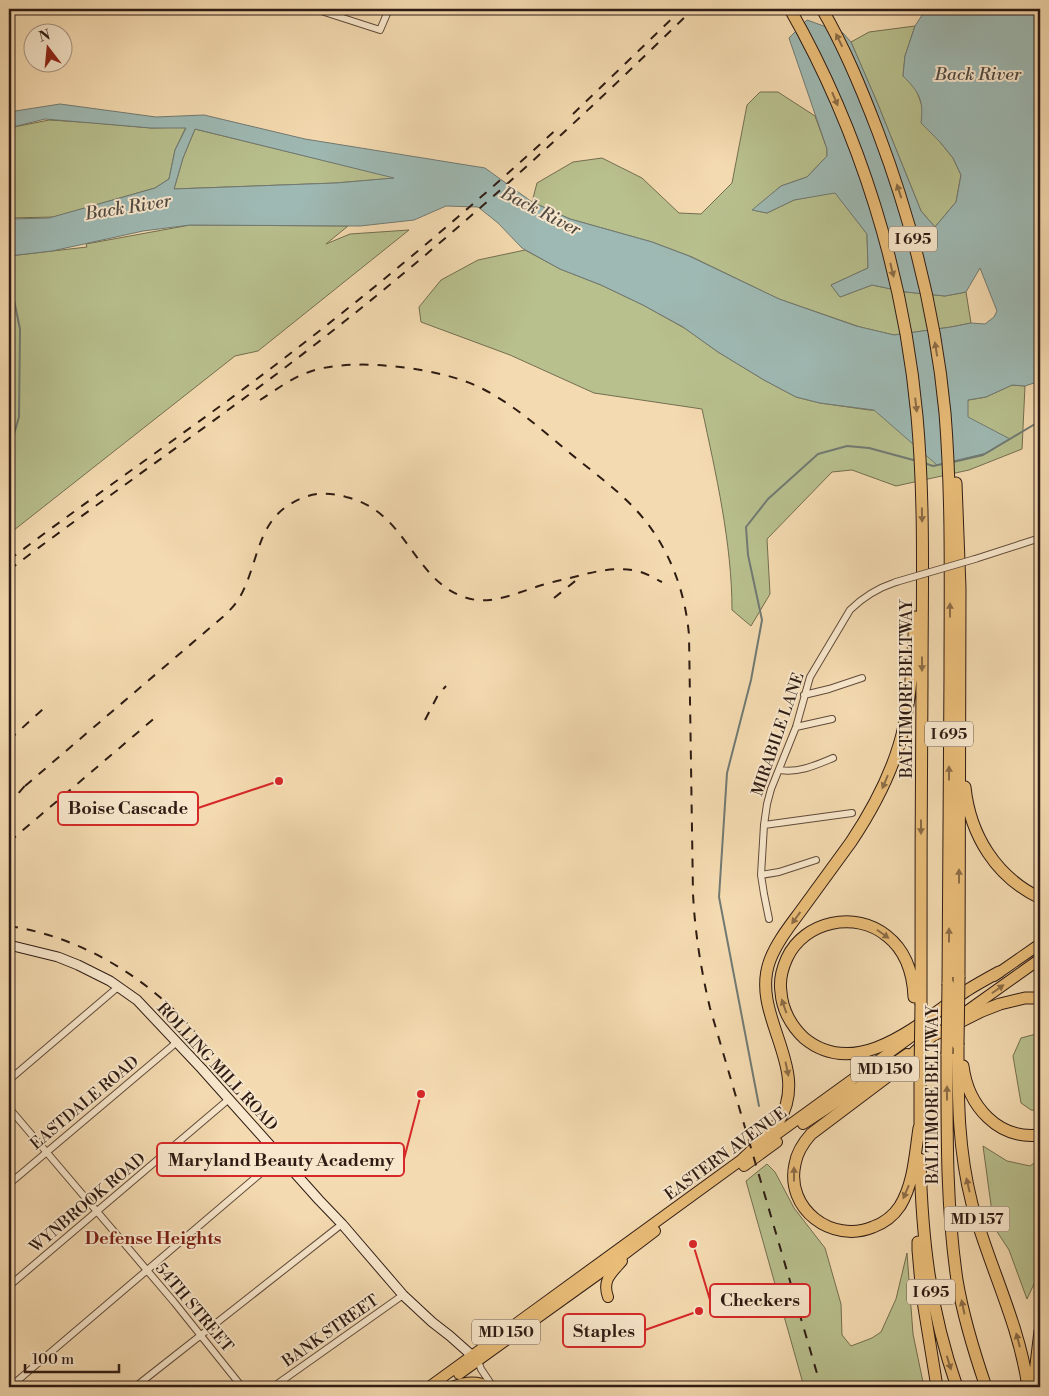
<svg xmlns="http://www.w3.org/2000/svg" width="1049" height="1396" viewBox="0 0 1049 1396" font-family="'Libre Bodoni',serif">
<rect width="100%" height="100%" fill="#f4dab0"/>
<filter id="stains"><feTurbulence type="fractalNoise" baseFrequency=".004" numOctaves="4"/><feColorMatrix values="0 0 0 0 .2 0 0 0 0 .09 0 0 0 0 .02 0 0 0 .5 -.17"/></filter>
<radialGradient id="worn" r=".72"><stop offset=".6" stop-color="#630" stop-opacity="0"/><stop offset="1" stop-color="#630" stop-opacity=".3"/></radialGradient>
<!-- green -->
<path fill="#b8c08e" stroke="#736e50" d="M 915,26 L 905,56 L 903,76 L 916,89 L 923,109 L 940,142 L 953,158 L 961,175 L 956,202 L 935,227 L 921,211 L 877,102 L 851,42 L 869,32 Z
M 760,92 L 778,92 L 815,116 L 827,149 L 827,156 L 807,177 L 781,186 L 753,210 L 767,213 L 794,200 L 835,192 L 867,234 L 868,268 L 831,285 L 840,297 L 872,285 L 906,292 L 945,296 L 966,292 L 971,323 L 951,327 L 894,335 L 860,327 L 779,299 L 692,257 L 652,242 L 570,219 L 532,202 L 537,183 L 573,162 L 602,158 L 642,178 L 679,213 L 701,214 L 732,183 L 747,105 Z
M 49,120 L 96,123 L 151,128 L 186,127 L 175,150 L 169,179 L 155,188 L 54,217 L 9,218 L 9,128 Z
M 195,129 L 396,178 L 336,183 L 174,189 L 183,158 Z
M 190,225 L 348,226 L 326,244 L 350,234 L 409,230 L 258,351 L 235,356 L 9,534 L 9,256 L 87,247 L 86,244 Z
M 525,250 L 560,269 L 601,285 L 643,305 L 686,329 L 718,352 L 764,380 L 796,397 L 820,403 L 869,410 L 906,411 L 986,397 L 1012,385 L 1025,386 L 1022,449 L 969,470 L 896,486 L 852,470 L 832,472 L 767,539 L 770,594 L 751,626 L 732,610 C 732,544 716,474 702,409 L 594,393 L 510,355 L 421,322 L 419,307 L 441,280 L 478,260 Z
M 1040,1033 L 1040,1111 L 1031,1110 L 1021,1103 L 1013,1056 L 1021,1038 Z
M 983,1146 L 1007,1161 L 1030,1166 L 1040,1159 L 1040,1271 L 1027,1299 L 1009,1250 L 994,1227 Z
M 767,1164 L 775,1172 L 794,1208 L 825,1248 L 841,1304 L 842,1335 L 851,1346 L 872,1338 L 881,1332 L 896,1299 L 907,1253 L 913,1334 L 924,1387 L 804,1387 L 746,1181 Z"/>
<!-- water -->
<path fill="#9eb9b3" stroke="#717a73" fill-rule="evenodd" d="M 926,9 L 1040,9 L 1040,381 L 1025,386 L 1012,385 L 986,397 L 968,400 L 968,417 L 1010,439 L 987,453 L 937,465 L 874,410 L 820,403 L 796,397 L 764,380 L 718,352 L 683,327 L 643,305 L 601,285 L 560,269 L 522,248 L 498,223 L 478,207 L 446,206 L 414,220 L 360,226 L 190,225 L 143,231 L 52,251 L 9,256 L 9,219 L 49,218 L 155,188 L 169,179 L 175,150 L 186,128 L 151,128 L 45,119 L 9,128 L 9,112 L 60,104 L 156,117 L 204,115 L 305,139 L 485,168 L 532,202 L 570,219 L 652,242 L 689,256 L 779,299 L 856,326 L 894,335 L 951,327 L 971,323 L 985,324 L 994,317 L 997,311 L 980,268 L 966,292 L 945,296 L 906,292 L 872,285 L 840,297 L 831,285 L 868,268 L 867,234 L 835,193 L 794,200 L 767,213 L 752,210 L 781,186 L 807,177 L 827,156 L 827,149 L 789,38 L 807,20 L 843,33 L 851,42 L 877,102 L 921,211 L 935,227 L 956,202 L 961,175 L 953,158 L 940,142 L 921,123 C 924,100 919,92 903,76 L 905,56 L 915,26 ZM 195,129 L 394,178 L 336,183 L 174,189 L 183,158 Z"/>
<g fill="none" stroke-linecap="round" stroke-linejoin="round">
<!-- stream -->
<path stroke="#717a73" stroke-width="2" d="M 9,276 L 20,329 L 19,417 L 9,451
M 953,462 L 983,455 L 1040,421
M 924,463 L 933,466 L 943,464
M 759,1106 L 719,897 L 727,773 L 751,680 L 762,620 L 748,555 L 746,527 L 768,499 L 818,454 L 847,446 L 869,448 L 917,461"/>
<defs>
<path id="street" d="M 315,9 L 380,30 L 389,9
M 706,10 L 707,9
M 975,559 L 1040,538
M 804,695 L 829,689 L 862,678
M 796,727 L 832,719
M 780,770 C 799,773 816,765 833,758
M 764,825 L 852,813
M 761,875 L 779,872 L 816,860
M 769,919 L 764,894 L 761,875 L 764,825 L 767,804 L 771,789 L 796,727 L 810,677 L 850,610 C 863,597 878,588 896,582
M 9,1080 L 118,987
M 9,1108 L 174,1302 L 242,1387
M 9,1184 L 177,1042
M 9,1286 L 229,1099
M 478,1361 L 481,1369 L 493,1387
M 10,1387 L 281,1156
M 135,1387 L 342,1224
M 273,1387 L 403,1295"/>
<path id="secondary" d="M 9,945 L 58,957 L 78,965 L 110,981 L 137,1000 L 202,1069 L 319,1200 L 342,1224 L 403,1295 L 432,1322 L 450,1336 L 477,1360"/>
<path id="primary" d="M 994,976 L 1040,944
M 953,1021 L 1040,959
M 803,1124 L 873,1078 L 907,1054
M 766,1142 L 922,1029
M 744,1166 L 777,1142
M 608,1297 C 602,1280 611,1274 622,1261
M 459,1374 L 597,1275 L 655,1231
M 429,1387 L 748,1155
M 452,1387 C 464,1382 477,1380 489,1387"/>
<path id="highway" d="M 790,9 C 860,132 904,275 917,416 C 925,505 922,593 922,682 C 921,789 921,897 921,1004
M 822,9 C 845,48 862,90 878,132 C 912,222 936,317 945,413 C 952,500 950,587 950,674 C 949,777 949,881 948,984
M 956,483 L 960,588 L 959,977
M 965,787 C 970,835 996,877 1040,898
M 914,997 C 913,974 906,951 887,936 C 856,910 804,921 787,958 C 782,969 779,980 781,992 C 782,1009 791,1026 804,1038 C 858,1083 923,1020 966,991 C 977,984 988,978 999,972
M 958,1045 C 958,1101 958,1149 972,1204 C 989,1266 1019,1323 1028,1387
M 947,1054 C 947,1130 946,1205 957,1280 C 963,1316 974,1352 986,1387
M 963,1066 C 968,1106 998,1140 1040,1135
M 919,1128 C 915,1154 914,1183 900,1206 C 894,1215 884,1223 873,1227 C 832,1244 785,1209 795,1164 C 797,1152 803,1143 811,1134 L 892,1073 L 932,1036 L 982,1011 L 1000,1004 L 1025,998 L 1040,998
M 920,1136 L 920,1075
M 743,1159 C 755,1147 771,1135 779,1121 C 812,1067 749,1015 770,960 C 777,942 789,927 800,912 C 817,889 834,865 851,842 C 875,806 895,768 904,726 C 912,690 913,653 915,617
M 920,1159 C 922,1240 930,1310 957,1387
M 918,1242 L 918,1250 L 922,1295 L 937,1387
M 1034,1387 L 1035,1373 L 1040,1331"/>
</defs>
<!-- street casing -->
<use href="#street" stroke="#604b3a" stroke-width="8"/>
<!-- secondary casing -->
<use href="#secondary" stroke="#2e1b13" stroke-width="11"/>
<!-- primary casing -->
<use href="#primary" stroke="#2e1b13" stroke-width="12"/>
<!-- highway casing -->
<use href="#highway" stroke="#2e1b13" stroke-width="13"/>
<!-- street -->
<use href="#street" stroke="#f8e7cc" stroke-width="6"/>
<!-- secondary -->
<use href="#secondary" stroke="#f8e7cc" stroke-width="9"/>
<!-- primary -->
<use href="#primary" stroke="#eabd78" stroke-width="10"/>
<!-- highway -->
<use href="#highway" stroke="#eabd78" stroke-width="11"/>
<!-- rail -->
<path stroke="#2e1b13" stroke-width="2" stroke-dasharray="9 9" stroke-linecap="butt" d="M 573,114 L 682,9
M 260,400 C 276,390 291,378 309,372 C 351,356 444,368 483,389 C 516,406 543,431 571,454 C 593,472 618,490 637,511 C 668,545 685,589 689,635 L 693,894 C 695,933 701,970 710,1008 L 821,1387
M 9,560 C 84,503 162,449 238,393 C 350,310 458,220 560,126
M 9,570 C 120,486 236,408 345,321 C 467,224 582,118 693,9
M 554,598 L 579,578
M 425,720 L 438,695 L 446,686
M 9,740 L 43,709
M 25,786 L 225,615 C 231,609 237,603 241,595 C 261,557 256,515 305,497 C 318,492 332,493 346,497 C 407,511 412,579 464,597 C 486,605 506,597 527,590 C 541,585 556,581 570,578 C 593,572 614,566 637,571 C 646,573 654,578 662,582
M 9,808 L 17,795 L 28,782
M 9,842 L 157,716
M 9,926 C 69,935 126,965 171,1007 C 195,1030 215,1056 238,1081"/>
<defs>
<path id="street-bridge" d="M 896,582 L 975,559"/>
<path id="highway-bridge" d="M 958,1045 L 959,977
M 947,1054 L 948,984
M 920,1075 L 921,1004"/>
</defs>
<!-- street-bridge casing -->
<use href="#street-bridge" stroke="#604b3a" stroke-width="8" stroke-linecap="butt"/>
<!-- highway-bridge casing -->
<use href="#highway-bridge" stroke="#2e1b13" stroke-width="13" stroke-linecap="butt"/>
<!-- street-bridge -->
<use href="#street-bridge" stroke="#f8e7cc" stroke-width="6"/>
<!-- highway-bridge -->
<use href="#highway-bridge" stroke="#eabd78" stroke-width="11"/>
</g>
<!-- one-way arrows -->
<defs><path id="oneway-solid" d="M-6-.8H1V-3.2L6.5 0L1 3.2V.8H-6Z" transform="scale(1.25)"/></defs>
<g fill="#8c6c46">
<use href="#oneway-solid" transform="translate(839 40) rotate(-116)"/>
<use href="#oneway-solid" transform="translate(835 99) rotate(67)"/>
<use href="#oneway-solid" transform="translate(899 191) rotate(-108)"/>
<use href="#oneway-solid" transform="translate(892 270) rotate(76)"/>
<use href="#oneway-solid" transform="translate(936 349) rotate(-99)"/>
<use href="#oneway-solid" transform="translate(916 405) rotate(83)"/>
<use href="#oneway-solid" transform="translate(922 515) rotate(89)"/>
<use href="#oneway-solid" transform="translate(950 610) rotate(-90)"/>
<use href="#oneway-solid" transform="translate(922 664) rotate(90)"/>
<use href="#oneway-solid" transform="translate(949 773) rotate(-90)"/>
<use href="#oneway-solid" transform="translate(885 782) rotate(113)"/>
<use href="#oneway-solid" transform="translate(921 827) rotate(90)"/>
<use href="#oneway-solid" transform="translate(959 876) rotate(-90)"/>
<use href="#oneway-solid" transform="translate(796 918) rotate(126)"/>
<use href="#oneway-solid" transform="translate(883 934) rotate(35)"/>
<use href="#oneway-solid" transform="translate(949 935) rotate(-90)"/>
<use href="#oneway-solid" transform="translate(998 989) rotate(-35)"/>
<use href="#oneway-solid" transform="translate(784 1006) rotate(-109)"/>
<use href="#oneway-solid" transform="translate(787 1069) rotate(78)"/>
<use href="#oneway-solid" transform="translate(947 1093) rotate(-90)"/>
<use href="#oneway-solid" transform="translate(794 1174) rotate(-90)"/>
<use href="#oneway-solid" transform="translate(968 1185) rotate(-103)"/>
<use href="#oneway-solid" transform="translate(906 1192) rotate(113)"/>
<use href="#oneway-solid" transform="translate(963 1307) rotate(-102)"/>
<use href="#oneway-solid" transform="translate(1018 1340) rotate(-105)"/>
<use href="#oneway-solid" transform="translate(949 1363) rotate(73)"/>
</g>
<g text-anchor="middle" stroke-width="4" stroke-linejoin="round" paint-order="stroke">
<!-- shield labels -->
<g fill="#f8e7cc" stroke="#6b584a" stroke-width="1">
<rect x="889" y="226.5" width="48" height="25" rx="4"/>
<rect x="925" y="721.5" width="48" height="25" rx="4"/>
<rect x="851" y="1056.5" width="68" height="25" rx="4"/>
<rect x="944.5" y="1206.5" width="65" height="25" rx="4"/>
<rect x="907" y="1279.5" width="48" height="25" rx="4"/>
<rect x="472" y="1319.5" width="68" height="25" rx="4"/>
</g>
<g font-size="15" font-weight="bold" fill="#2e1b13">
<text x="913" y="244">I 695</text>
<text x="949" y="739">I 695</text>
<text x="885" y="1074">MD 150</text>
<text x="977" y="1224">MD 157</text>
<text x="931" y="1297">I 695</text>
<text x="506" y="1337">MD 150</text>
</g>
<!-- street labels -->
<g font-size="16" fill="#2e1b13" stroke="#f8e7cc">
<text transform="translate(906 689) rotate(-90)" y="6">BALTIMORE BELTWAY</text>
<text transform="translate(777 734) rotate(-71)" y="6">MIRABILE LANE</text>
<text transform="translate(218 1066) rotate(47)" y="6">ROLLING MILL ROAD</text>
<text transform="translate(932 1095) rotate(-90)" y="6">BALTIMORE BELTWAY</text>
<text transform="translate(84 1102) rotate(-40)" y="6">EASTDALE ROAD</text>
<text transform="translate(725 1153) rotate(-36)" y="6">EASTERN AVENUE</text>
<text transform="translate(87 1202) rotate(-40)" y="6">WYNBROOK ROAD</text>
<text transform="translate(195 1307) rotate(50)" y="6">54TH STREET</text>
<text transform="translate(330 1330) rotate(-35)" y="6">BANK STREET</text>
</g>
<!-- water labels -->
<g font-size="18" font-style="italic" fill="#504a43" stroke="#f8e7cc">
<text x="978" y="80">Back River</text>
<text transform="translate(128 207) rotate(-9)" y="6">Back River</text>
<text transform="translate(541 211) rotate(27)" y="6">Back River</text>
</g>
<!-- neighbourhood labels -->
<g font-size="18" font-weight="bold" fill="#7a1f14" stroke="#f8e7cc">
<text x="153" y="1244">Defense Heights</text>
</g>
</g>
<!-- callouts -->
<path fill="none" stroke="#d62828" stroke-width="2" d="M279 781L198 808M421 1094L404 1159M693 1244L710 1300M699 1311L645 1330"/>
<g fill="#d62828" stroke="#f8e7cc" stroke-width="2">
<circle cx="279" cy="781" r="5"/>
<circle cx="421" cy="1094" r="5"/>
<circle cx="693" cy="1244" r="5"/>
<circle cx="699" cy="1311" r="5"/>
</g>
<g fill="#f8e7cc" stroke="#d62828" stroke-width="2">
<rect x="58" y="792" width="140" height="33" rx="5"/>
<rect x="157" y="1143" width="247" height="33" rx="5"/>
<rect x="710" y="1284" width="100" height="33" rx="5"/>
<rect x="563" y="1314" width="82" height="33" rx="5"/>
</g>
<g font-size="18" text-anchor="middle" font-weight="bold" fill="#2e1b13">
<text x="128" y="814">Boise Cascade</text>
<text x="281" y="1166">Maryland Beauty Academy</text>
<text x="760" y="1306">Checkers</text>
<text x="604" y="1337">Staples</text>
</g>
<!-- margin -->
<rect width="1049" height="1396" fill="none" stroke="#f4dab0" stroke-width="30"/>
<rect x="10" y="10" width="1029" height="1376" fill="none" stroke="#2e1b13" stroke-width="2.5"/>
<rect x="15" y="15" width="1019" height="1366" fill="none" stroke="#2e1b13"/>
<!-- north arrow -->
<g transform="translate(48 48) rotate(344)"><circle r="24" fill="#f8e7cc" stroke="#a79582"/>
<path d="M0-4L9 19L0 12L-9 19Z" fill="#8f2418"/>
<text y="-8" font-size="14" font-weight="bold" text-anchor="middle" fill="#2e1b13">N</text>
</g>
<!-- scale -->
<path d="M25 1364v8h94v-8" fill="none" stroke="#2e1b13" stroke-width="2.5"/>
<text x="32" y="1364" font-size="15" fill="#2e1b13" stroke="#f8e7cc" stroke-width="4" paint-order="stroke">100 m</text>
<rect width="100%" height="100%" filter="url(#stains)"/>
<rect width="100%" height="100%" fill="url(#worn)"/>
</svg>
